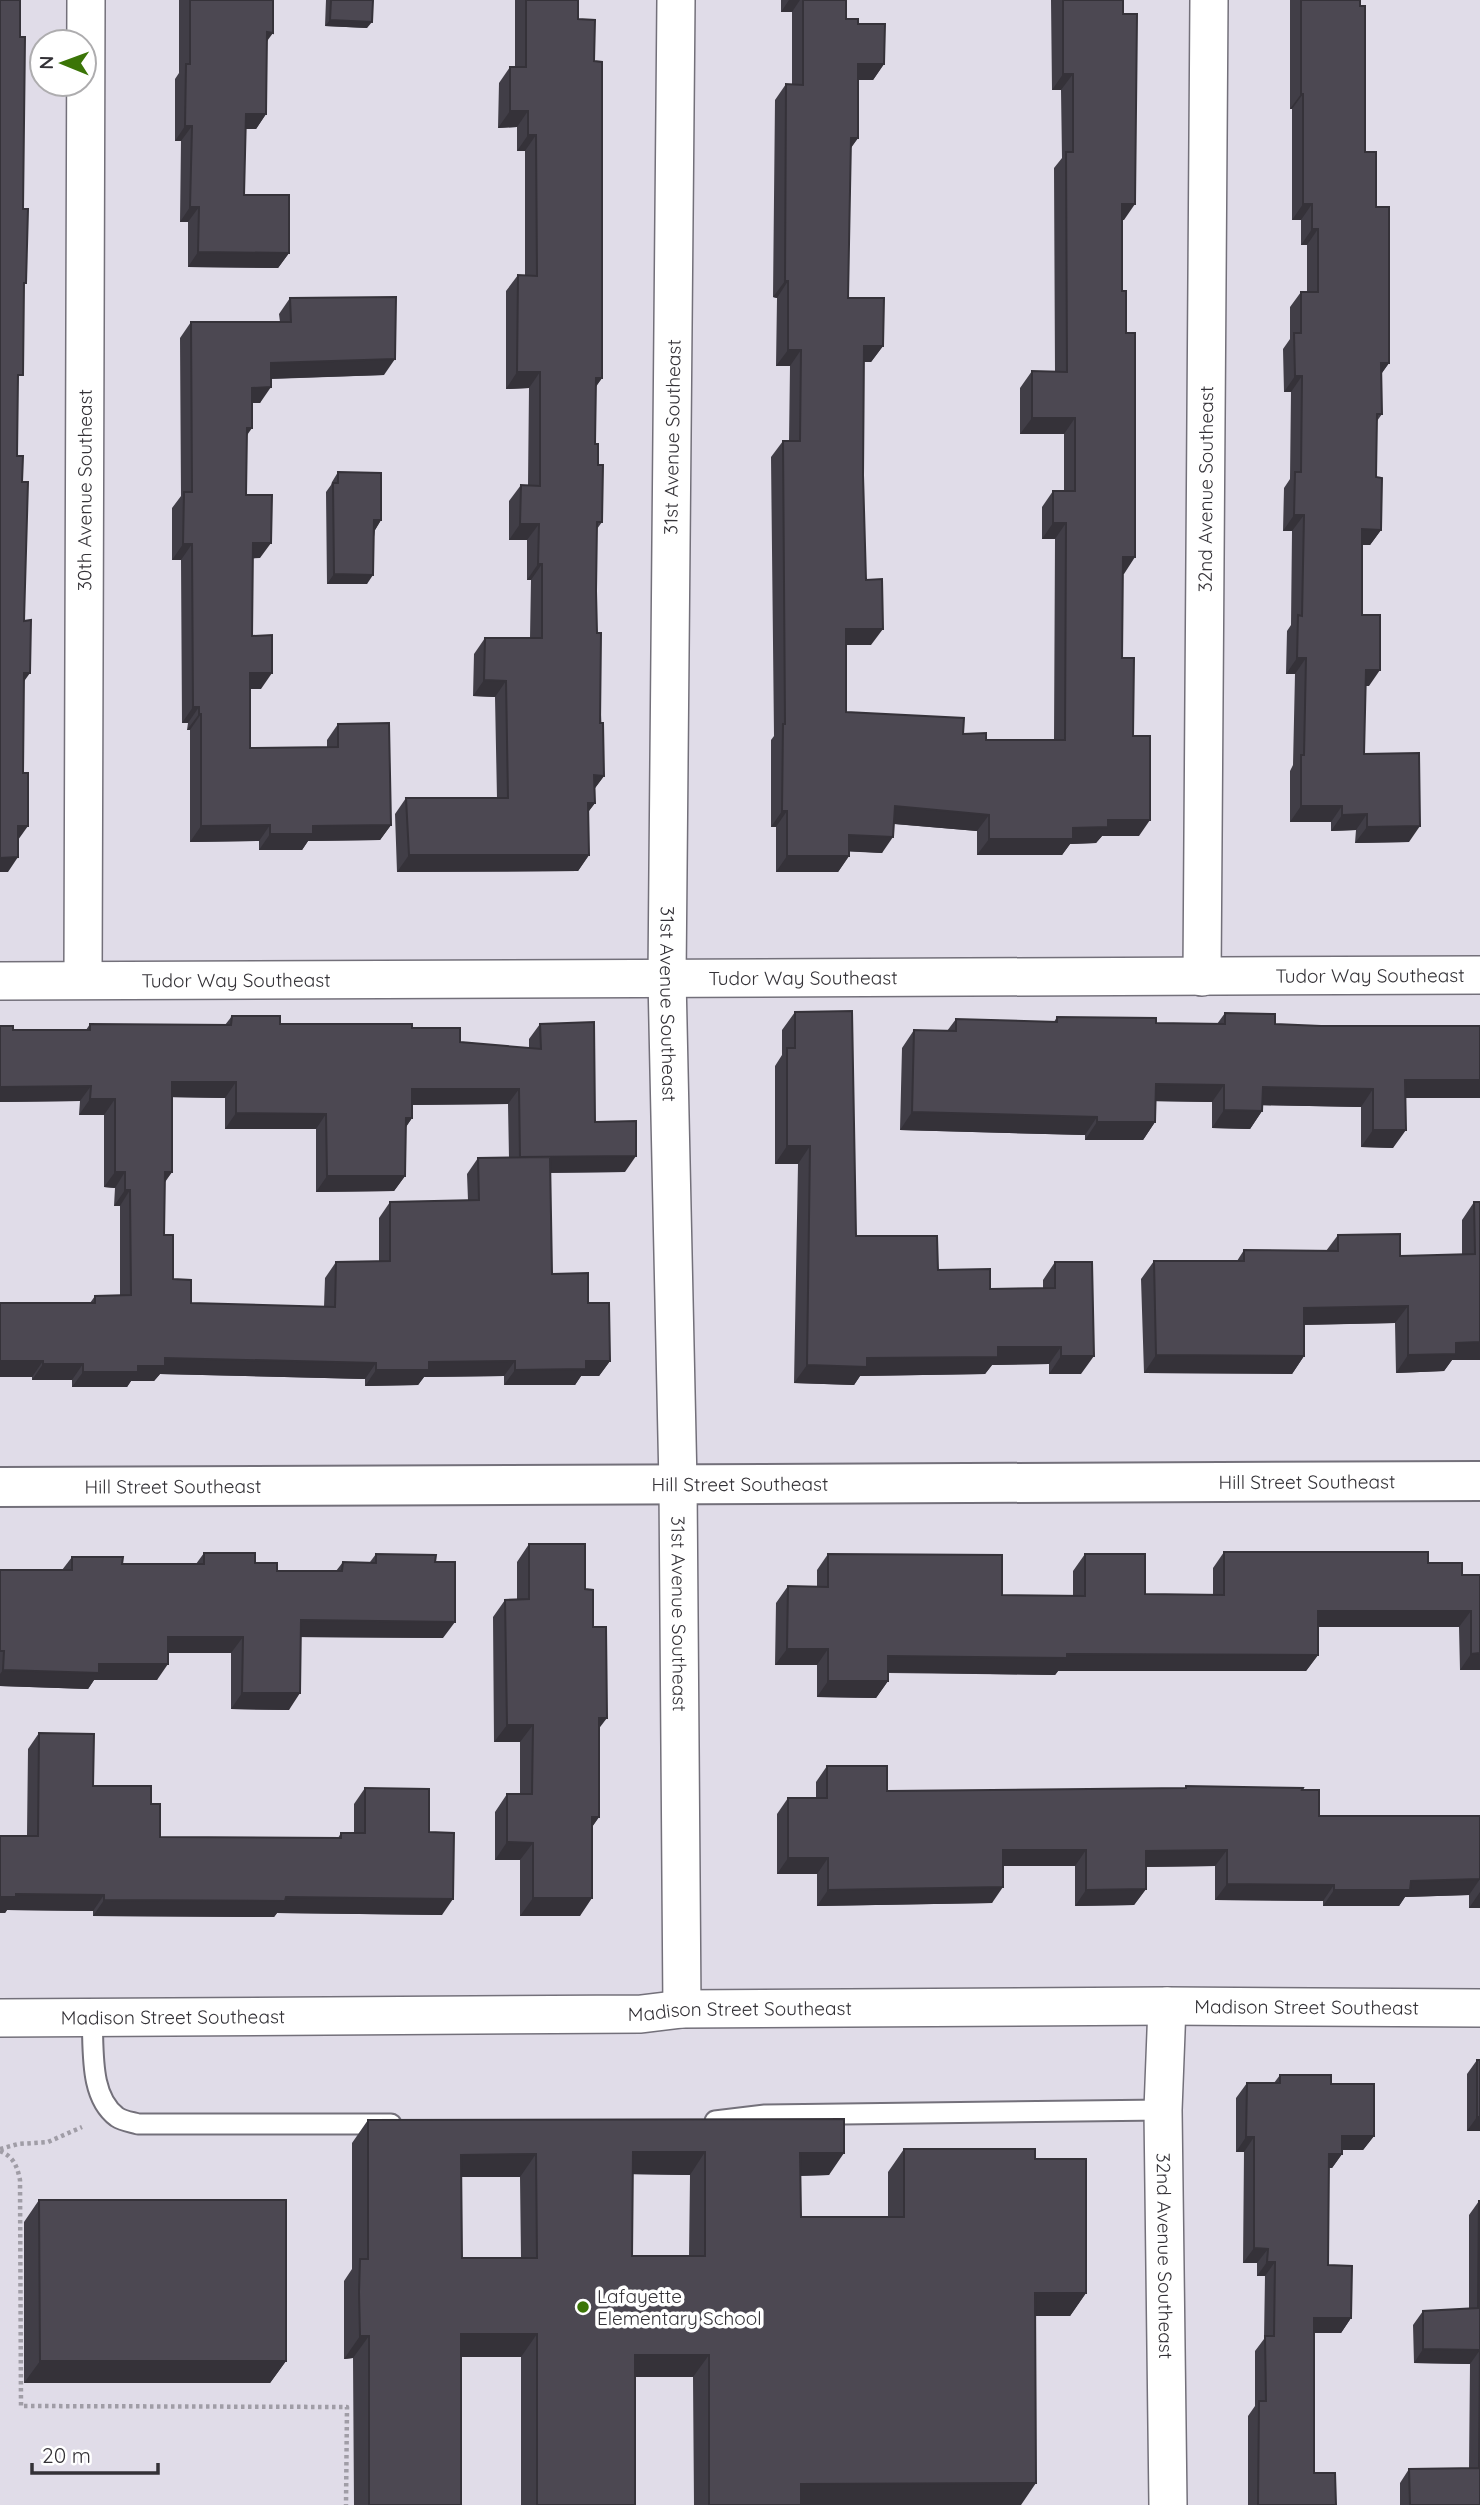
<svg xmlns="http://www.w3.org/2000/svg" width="1480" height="2505" viewBox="0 0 1480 2505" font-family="Quicksand,sans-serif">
<rect width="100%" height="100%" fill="#e0dce8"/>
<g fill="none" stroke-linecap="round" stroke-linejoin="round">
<defs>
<path id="lane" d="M 92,2018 C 94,2050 89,2096 117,2117 C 123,2121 131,2122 138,2124 L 391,2124
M 715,2121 L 765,2115 L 1163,2110"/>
<g id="street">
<path id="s1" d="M 676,0 L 667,978 L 678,1484 L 682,2009"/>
<path id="s2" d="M 1202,977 L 1209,0"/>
<path id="s3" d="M 83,980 L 86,0"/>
<path id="s4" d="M 0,981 L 1480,975"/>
<path id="s5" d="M 1167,2006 L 1163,2110 L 1168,2505"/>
<path id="s6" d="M 0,2018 L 641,2014 L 682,2009 L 1167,2006 L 1480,2008"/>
</g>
<g id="secondary">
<path id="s7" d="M 0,1487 L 1480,1481"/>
</g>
</defs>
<!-- lane casing -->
<use href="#lane" stroke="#73707a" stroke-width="23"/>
<!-- street casing -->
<use href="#street" stroke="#73707a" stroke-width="40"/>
<!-- secondary casing -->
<use href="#secondary" stroke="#73707a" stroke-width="42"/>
<!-- path -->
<path stroke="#a09da6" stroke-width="4.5" stroke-dasharray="3.5 3.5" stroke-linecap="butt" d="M 0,2149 L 18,2144 L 48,2142 L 82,2127
M 0,2151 C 14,2157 17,2166 20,2180 L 21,2406 L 347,2407 L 346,2505"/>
<!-- lane -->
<use href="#lane" stroke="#fff" stroke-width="19"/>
<!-- street -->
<use href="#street" stroke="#fff" stroke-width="37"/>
<!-- secondary -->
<use href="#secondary" stroke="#fff" stroke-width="38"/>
</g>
<!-- wall -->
<path fill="#413e47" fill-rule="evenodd" d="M 179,0 L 273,0 L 267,42 L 266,114 L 256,129 L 246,129 L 244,195 L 289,253 L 278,268 L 188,267 L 188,222 L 180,222 L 181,141 L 175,141 L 175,79 L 179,73 Z
M 326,0 L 373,0 L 367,28 L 325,26 Z
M 515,0 L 578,0 L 578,19 L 594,61 L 602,378 L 596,386 L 595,444 L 602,522 L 597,529 L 596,591 L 597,633 L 604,776 L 595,788 L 595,803 L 588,812 L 589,855 L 578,871 L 397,872 L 395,814 L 406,798 L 497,798 L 495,697 L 473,696 L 474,654 L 485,638 L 530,638 L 531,580 L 527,580 L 527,540 L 509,540 L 509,501 L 521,485 L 528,485 L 529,388 L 506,389 L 506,291 L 518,275 L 525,275 L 525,151 L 517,151 L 517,127 L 498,128 L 499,83 L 510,67 L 515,67 Z
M 781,0 L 846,0 L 846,19 L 858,24 L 884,64 L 873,80 L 858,80 L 858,138 L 851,148 L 848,298 L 883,346 L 871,362 L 864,362 L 863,475 L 866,580 L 871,645 L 846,645 L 846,712 L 963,734 L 986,740 L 1054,740 L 1055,539 L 1042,539 L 1042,507 L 1053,491 L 1064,491 L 1064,434 L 1020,434 L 1020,388 L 1032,371 L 1055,372 L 1054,168 L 1062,158 L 1061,90 L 1052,90 L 1051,0 L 1123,0 L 1124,220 L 1122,220 L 1124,574 L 1123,574 L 1122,658 L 1133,736 L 1139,836 L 1102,836 L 1096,843 L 1070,844 L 1062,855 L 977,855 L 977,831 L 894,824 L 882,853 L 849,851 L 849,856 L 838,872 L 776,872 L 776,827 L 771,827 L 771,740 L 774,736 L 771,457 L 783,441 L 789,441 L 790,366 L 776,366 L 777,298 L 773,297 L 775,100 L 786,84 L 792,84 L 792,12 L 781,12 Z
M 1290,0 L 1360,0 L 1365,152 L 1376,207 L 1389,363 L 1382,373 L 1382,414 L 1377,421 L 1376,477 L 1381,530 L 1370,545 L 1362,545 L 1362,615 L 1369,686 L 1365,686 L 1364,754 L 1409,842 L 1355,843 L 1356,830 L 1331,831 L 1331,822 L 1290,822 L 1290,771 L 1293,765 L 1295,674 L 1286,674 L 1287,631 L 1291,625 L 1292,531 L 1283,531 L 1284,488 L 1290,479 L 1291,392 L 1284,392 L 1283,349 L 1290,339 L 1290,307 L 1301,292 L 1307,292 L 1307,245 L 1301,245 L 1301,220 L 1292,220 L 1292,109 L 1290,109 Z
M 290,298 L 384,375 L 271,379 L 260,403 L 252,403 L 247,436 L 246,495 L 260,558 L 253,558 L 252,636 L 261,689 L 250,689 L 250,748 L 327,747 L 327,740 L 338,724 L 391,825 L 380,840 L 308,841 L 302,850 L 259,850 L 259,841 L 190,842 L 190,730 L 187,730 L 188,723 L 182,723 L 181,560 L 172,560 L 172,508 L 181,496 L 180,338 L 191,322 L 280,322 L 279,314 Z
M 338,472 L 381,520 L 375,530 L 367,584 L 327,584 L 326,492 L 331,485 L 332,482 Z
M 795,1012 L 856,1236 L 938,1270 L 990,1289 L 1043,1289 L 1043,1280 L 1055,1262 L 1081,1374 L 1049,1374 L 1049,1364 L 992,1365 L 985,1374 L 860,1376 L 854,1385 L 794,1383 L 798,1164 L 775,1164 L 775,1066 L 782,1055 L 782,1030 Z
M 1225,1013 L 1275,1024 L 1480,1098 L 1406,1098 L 1393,1148 L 1361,1147 L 1361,1107 L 1262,1105 L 1262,1111 L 1250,1129 L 1212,1128 L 1212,1102 L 1155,1101 L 1155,1122 L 1143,1140 L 1085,1140 L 1085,1135 L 900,1130 L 902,1048 L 914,1030 L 947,1031 L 956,1019 L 1054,1022 L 1057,1017 L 1156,1023 L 1217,1024 Z
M 232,1016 L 280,1024 L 412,1028 L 460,1042 L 529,1048 L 529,1039 L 540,1024 L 595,1122 L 625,1172 L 550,1173 L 552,1274 L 588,1303 L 610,1361 L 599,1376 L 581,1376 L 575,1385 L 504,1385 L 504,1376 L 424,1377 L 418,1385 L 365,1386 L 365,1379 L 160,1374 L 154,1381 L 131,1381 L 127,1387 L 72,1387 L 72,1380 L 32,1380 L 32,1377 L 0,1377 L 90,1303 L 95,1296 L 120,1295 L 120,1206 L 114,1206 L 115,1188 L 104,1187 L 104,1115 L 79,1115 L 80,1101 L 0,1102 L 0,1026 L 13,1030 L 86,1030 L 90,1024 L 225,1025 ZM 172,1097 L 225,1098 L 225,1129 L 316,1129 L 316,1192 L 394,1191 L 405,1176 L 406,1127 L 412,1118 L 412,1105 L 508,1104 L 509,1158 L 478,1158 L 467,1174 L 468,1200 L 390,1202 L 379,1218 L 379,1261 L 336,1262 L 325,1278 L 324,1307 L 191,1303 L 173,1279 L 164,1235 L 165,1181 L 172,1172 Z
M 1474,1202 L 1480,1202 L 1480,1360 L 1452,1360 L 1444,1371 L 1396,1373 L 1395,1323 L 1304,1325 L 1304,1356 L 1292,1374 L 1144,1373 L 1141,1279 L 1154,1261 L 1237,1261 L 1244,1250 L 1326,1251 L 1338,1235 L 1400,1256 L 1462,1255 L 1462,1220 Z
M 529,1544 L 585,1589 L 593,1627 L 599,1728 L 599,1817 L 592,1827 L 580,1916 L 520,1916 L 520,1860 L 495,1860 L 495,1812 L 507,1794 L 520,1794 L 520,1742 L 494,1742 L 493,1617 L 505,1600 L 517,1600 L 517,1562 Z
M 1224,1552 L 1428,1563 L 1462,1575 L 1480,1575 L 1480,1670 L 1460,1670 L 1459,1627 L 1318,1627 L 1318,1655 L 1306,1671 L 1058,1671 L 1055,1675 L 888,1673 L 888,1681 L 876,1698 L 817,1697 L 817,1665 L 775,1665 L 776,1603 L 788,1586 L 817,1587 L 817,1570 L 828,1554 L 1002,1595 L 1073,1595 L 1073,1571 L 1085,1554 L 1145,1594 L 1213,1595 L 1213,1568 Z
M 204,1553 L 255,1563 L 277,1571 L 336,1571 L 343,1562 L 370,1562 L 376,1554 L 435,1562 L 443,1638 L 301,1637 L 289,1710 L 231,1709 L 231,1653 L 168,1653 L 157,1680 L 94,1680 L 88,1689 L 0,1686 L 0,1570 L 62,1570 L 72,1557 L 122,1564 L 196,1564 Z
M 39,1733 L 93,1786 L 151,1804 L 160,1837 L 338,1838 L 341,1833 L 354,1833 L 354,1804 L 365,1788 L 429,1832 L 442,1915 L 277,1913 L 274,1917 L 93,1916 L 93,1911 L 7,1910 L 5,1913 L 0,1913 L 0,1836 L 27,1836 L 28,1749 Z
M 827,1766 L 887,1791 L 1185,1788 L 1186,1786 L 1302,1790 L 1319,1816 L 1480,1816 L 1480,1908 L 1469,1908 L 1469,1895 L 1405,1897 L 1399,1906 L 1323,1906 L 1323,1901 L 1215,1900 L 1215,1866 L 1146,1867 L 1146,1889 L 1134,1905 L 1075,1906 L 1075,1866 L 1003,1866 L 992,1903 L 817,1906 L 817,1874 L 777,1874 L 777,1814 L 788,1798 L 816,1798 L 816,1782 Z
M 1477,2060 L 1480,2060 L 1480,2131 L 1467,2131 L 1467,2074 Z
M 1280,2075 L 1331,2084 L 1374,2136 L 1363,2150 L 1342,2150 L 1342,2154 L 1332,2168 L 1329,2168 L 1328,2265 L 1351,2318 L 1341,2333 L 1314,2333 L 1314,2473 L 1336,2505 L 1248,2505 L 1248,2416 L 1255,2406 L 1255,2351 L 1264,2339 L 1265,2276 L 1257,2276 L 1257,2263 L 1243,2263 L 1244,2152 L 1236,2152 L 1236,2098 L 1247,2083 L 1274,2083 Z
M 844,2119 L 829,2175 L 801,2176 L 801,2217 L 888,2217 L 888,2172 L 904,2149 L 1035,2159 L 1086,2293 L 1070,2316 L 1036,2316 L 1021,2505 L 694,2505 L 693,2377 L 635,2377 L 635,2505 L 521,2505 L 521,2357 L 461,2357 L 461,2505 L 354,2505 L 353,2358 L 344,2359 L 344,2281 L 352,2269 L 352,2143 L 368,2120 ZM 633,2174 L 690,2175 L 689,2256 L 632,2256 ZM 461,2177 L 520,2177 L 521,2258 L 462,2258 Z
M 39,2200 L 286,2361 L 270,2383 L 24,2383 L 24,2222 Z
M 1479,2201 L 1480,2505 L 1400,2505 L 1400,2483 L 1409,2469 L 1469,2468 L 1470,2364 L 1414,2363 L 1413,2325 L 1423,2311 L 1469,2309 L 1469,2215 Z"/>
<!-- shaded-wall -->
<path fill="#353239" d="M 789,0 L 800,0 L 792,12 L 781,12 Z
M 330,20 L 372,22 L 367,28 L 325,26 Z
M 267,32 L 273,33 L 262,48 Z
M 858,64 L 884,64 L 873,80 L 846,80 Z
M 1063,74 L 1073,74 L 1061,90 L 1052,90 Z
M 1301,94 L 1303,94 L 1292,109 L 1290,109 Z
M 510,111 L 528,111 L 517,127 L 498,128 Z
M 246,114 L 266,114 L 256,129 L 236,129 Z
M 185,126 L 192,126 L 181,141 L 175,141 Z
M 528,135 L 536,135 L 525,151 L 517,151 Z
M 851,138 L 858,138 L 846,154 Z
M 1122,204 L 1135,204 L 1124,220 L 1111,221 Z
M 1303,204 L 1312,204 L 1301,220 L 1292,220 Z
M 190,207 L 199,207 L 188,222 L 180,222 Z
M 1312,229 L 1318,229 L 1307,245 L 1301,245 Z
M 198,252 L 289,253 L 278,268 L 188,267 Z
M 785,281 L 788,281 L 777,298 L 773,297 Z
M 864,346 L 883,346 L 871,362 L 853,362 Z
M 788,350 L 801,350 L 790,366 L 776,366 Z
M 395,359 L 384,375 L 260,379 L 271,363 Z
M 1381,363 L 1389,363 L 1378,378 Z
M 517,372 L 540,372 L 529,388 L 506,389 Z
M 1295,376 L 1302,376 L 1291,392 L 1284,392 Z
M 596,378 L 602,378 L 591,394 Z
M 271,387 L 260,403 L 241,403 L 252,388 Z
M 1032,418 L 1075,418 L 1064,434 L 1020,434 Z
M 247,428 L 252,428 L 241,444 Z
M 1294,515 L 1304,515 L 1292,531 L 1283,531 Z
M 374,520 L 381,520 L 375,530 Z
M 1053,523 L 1066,523 L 1055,539 L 1042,539 Z
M 520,524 L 539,524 L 527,540 L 509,540 Z
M 1362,529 L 1381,530 L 1370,545 L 1351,545 Z
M 253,543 L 271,543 L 260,558 L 242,559 Z
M 183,544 L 192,544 L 181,560 L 172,560 Z
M 1123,557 L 1135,557 L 1124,574 L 1111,574 Z
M 538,564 L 542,564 L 531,580 L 527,580 Z
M 334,574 L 373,575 L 367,584 L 327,584 Z
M 846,629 L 883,629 L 871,645 L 835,645 Z
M 1297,658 L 1306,658 L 1295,674 L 1286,674 Z
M 1366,670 L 1380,670 L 1369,686 L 1355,686 Z
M 24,673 L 30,673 L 20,687 Z
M 250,673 L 272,673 L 261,689 L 238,689 Z
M 484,680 L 506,681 L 495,697 L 473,696 Z
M 193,707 L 199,707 L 188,723 L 182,723 Z
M 199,714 L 201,714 L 190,730 L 187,730 Z
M 594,775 L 604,776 L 592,792 Z
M 588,803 L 595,803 L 583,819 Z
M 895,806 L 989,815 L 977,831 L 884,823 Z
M 1301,806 L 1342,806 L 1331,822 L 1290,822 Z
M 782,811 L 787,811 L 776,827 L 771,827 Z
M 1367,814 L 1356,830 L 1331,831 L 1342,815 Z
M 1108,820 L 1150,820 L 1139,836 L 1102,836 L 1096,843 L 1070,844 L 1062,855 L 977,855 L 989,839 L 1073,828 Z
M 270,825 L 259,841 L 190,842 L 201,826 Z
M 391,825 L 380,840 L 308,841 L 302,850 L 259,850 L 270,834 L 313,826 Z
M 18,826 L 28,826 L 18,840 Z
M 1420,826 L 1409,842 L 1355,843 L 1367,827 Z
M 849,835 L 893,837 L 882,853 L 838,851 Z
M 409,855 L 589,855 L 578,871 L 397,872 Z
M 787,856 L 849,856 L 838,872 L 776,872 Z
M 18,857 L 8,872 L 0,872 L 0,858 Z
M 1405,1080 L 1480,1080 L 1480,1098 L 1393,1098 Z
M 172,1082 L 236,1082 L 225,1098 L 161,1097 Z
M 1156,1084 L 1224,1085 L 1212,1102 L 1143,1101 Z
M 91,1086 L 80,1101 L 0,1102 L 0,1087 Z
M 1263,1087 L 1373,1089 L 1361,1107 L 1250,1105 Z
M 412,1089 L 519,1089 L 508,1104 L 401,1105 Z
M 90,1099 L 115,1099 L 104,1115 L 79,1115 Z
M 1224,1110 L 1262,1111 L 1250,1129 L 1212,1128 Z
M 912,1112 L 1097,1117 L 1085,1135 L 900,1130 Z
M 236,1113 L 326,1114 L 316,1129 L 225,1129 Z
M 406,1118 L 412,1118 L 401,1134 Z
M 1097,1122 L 1155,1122 L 1143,1140 L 1085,1140 Z
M 1373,1130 L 1406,1130 L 1393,1148 L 1361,1147 Z
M 787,1146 L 810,1146 L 798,1164 L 775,1164 Z
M 636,1156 L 625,1172 L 509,1173 L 520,1157 Z
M 115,1172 L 125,1172 L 115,1188 L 104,1187 Z
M 165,1172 L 172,1172 L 161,1188 Z
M 327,1176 L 405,1176 L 394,1191 L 316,1192 Z
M 125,1190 L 130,1190 L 120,1206 L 114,1206 Z
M 1408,1306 L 1395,1323 L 1292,1325 L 1304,1308 Z
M 1480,1342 L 1480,1360 L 1452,1360 L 1444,1371 L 1396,1373 L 1408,1355 L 1456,1343 Z
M 998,1347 L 1061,1347 L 1049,1364 L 992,1365 L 985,1374 L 860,1376 L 854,1385 L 794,1383 L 807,1365 L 867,1358 Z
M 1156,1355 L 1304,1356 L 1292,1374 L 1144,1373 Z
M 1061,1356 L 1094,1356 L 1081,1374 L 1049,1374 Z
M 165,1358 L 376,1363 L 365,1379 L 160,1374 L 154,1381 L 131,1381 L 127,1387 L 72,1387 L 83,1372 L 138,1366 Z
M 0,1361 L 43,1361 L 32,1377 L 0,1377 Z
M 515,1361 L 504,1376 L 424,1377 L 418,1385 L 365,1386 L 376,1370 L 429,1362 Z
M 586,1361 L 610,1361 L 599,1376 L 581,1376 L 575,1385 L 504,1385 L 515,1370 Z
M 43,1364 L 83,1364 L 72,1380 L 32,1380 Z
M 1318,1611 L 1471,1611 L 1459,1627 L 1306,1627 Z
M 301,1620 L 455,1622 L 443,1638 L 290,1637 Z
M 168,1637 L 243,1637 L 231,1653 L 157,1653 Z
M 787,1649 L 828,1649 L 817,1665 L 775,1665 Z
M 1480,1653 L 1480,1670 L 1460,1670 L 1471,1654 Z
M 1067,1654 L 1318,1655 L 1306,1671 L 1058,1671 L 1055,1675 L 876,1672 L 888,1656 Z
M 99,1664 L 168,1664 L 157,1680 L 94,1680 L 88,1689 L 0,1686 L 0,1674 L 3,1670 Z
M 828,1681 L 888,1681 L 876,1698 L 817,1697 Z
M 242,1693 L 300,1693 L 289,1710 L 231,1709 Z
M 599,1718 L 607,1718 L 594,1735 Z
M 507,1725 L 533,1725 L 520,1742 L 494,1742 Z
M 592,1817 L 599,1817 L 587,1834 Z
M 507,1842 L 533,1843 L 520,1860 L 495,1860 Z
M 1003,1850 L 1086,1850 L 1075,1866 L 992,1866 Z
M 1227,1850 L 1215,1866 L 1134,1867 L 1146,1851 Z
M 788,1858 L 828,1858 L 817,1874 L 777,1874 Z
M 1480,1879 L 1469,1895 L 1405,1897 L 1399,1906 L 1323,1906 L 1334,1890 L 1411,1881 Z
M 1227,1884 L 1334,1885 L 1323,1901 L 1215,1900 Z
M 1003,1887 L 992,1903 L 817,1906 L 828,1890 Z
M 1146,1889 L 1134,1905 L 1075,1906 L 1086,1890 Z
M 1480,1892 L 1480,1908 L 1469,1908 Z
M 16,1894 L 104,1895 L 93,1911 L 7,1910 L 5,1913 L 0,1913 L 0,1897 Z
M 286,1897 L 453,1899 L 442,1915 L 277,1913 L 274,1917 L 93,1916 L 104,1900 Z
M 533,1898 L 592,1898 L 580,1916 L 520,1916 Z
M 1477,2117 L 1480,2117 L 1480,2131 L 1467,2131 Z
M 1342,2136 L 1374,2136 L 1363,2150 L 1332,2150 Z
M 1246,2137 L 1254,2137 L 1244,2152 L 1236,2152 Z
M 633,2152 L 705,2152 L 690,2175 L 617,2174 Z
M 800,2153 L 844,2153 L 829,2175 L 785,2176 Z
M 536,2154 L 520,2177 L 445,2177 L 461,2155 Z
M 1329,2154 L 1342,2154 L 1332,2168 L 1319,2168 Z
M 1254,2248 L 1268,2249 L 1257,2263 L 1243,2263 Z
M 1267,2262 L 1275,2262 L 1265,2276 L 1257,2276 Z
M 1035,2293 L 1086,2293 L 1070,2316 L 1020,2316 Z
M 1314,2318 L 1351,2318 L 1341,2333 L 1304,2333 Z
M 461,2334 L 537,2334 L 521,2357 L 445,2357 Z
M 360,2336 L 369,2336 L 353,2358 L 344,2359 Z
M 1423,2349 L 1480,2350 L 1470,2364 L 1414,2363 Z
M 635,2355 L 709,2355 L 693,2377 L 619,2377 Z
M 40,2361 L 286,2361 L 270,2383 L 24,2383 Z
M 1036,2483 L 1021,2505 L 786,2505 L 801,2484 Z"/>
<!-- building -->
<path fill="#4c4852" stroke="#353239" stroke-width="2" fill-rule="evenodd" d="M 0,0 L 20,0 L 20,37 L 25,37 L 23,209 L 28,209 L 26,283 L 24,283 L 23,375 L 18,375 L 17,456 L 23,456 L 22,482 L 28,482 L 24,621 L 31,620 L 30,673 L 24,673 L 23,773 L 28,773 L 28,826 L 18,826 L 18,857 L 0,858 Z
M 190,0 L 273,0 L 273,33 L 267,32 L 266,114 L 246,114 L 244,195 L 289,195 L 289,253 L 198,252 L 199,207 L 190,207 L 192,126 L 185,126 L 186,64 L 190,64 Z
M 331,0 L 373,0 L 372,22 L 330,20 Z
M 526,0 L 578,0 L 578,19 L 595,20 L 594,61 L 602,62 L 602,378 L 596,378 L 595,444 L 598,444 L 598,465 L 603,465 L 602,522 L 597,522 L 596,591 L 597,633 L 601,633 L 600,723 L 603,723 L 604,776 L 594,775 L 595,803 L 588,803 L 589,855 L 409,855 L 406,798 L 508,798 L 506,681 L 484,680 L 485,638 L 542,638 L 542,564 L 538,564 L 539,524 L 520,524 L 521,485 L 540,486 L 540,372 L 517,372 L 518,275 L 537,276 L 536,135 L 528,135 L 528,111 L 510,111 L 510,67 L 526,67 Z
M 803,0 L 846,0 L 846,19 L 858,19 L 858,24 L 885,24 L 884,64 L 858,64 L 858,138 L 851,138 L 848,298 L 884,298 L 883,346 L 864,346 L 863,475 L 866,580 L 882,579 L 883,629 L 846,629 L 846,712 L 964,718 L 963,734 L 986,733 L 986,740 L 1065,740 L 1066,523 L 1053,523 L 1053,491 L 1075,491 L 1075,418 L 1032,418 L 1032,371 L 1067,372 L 1066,152 L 1073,152 L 1073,74 L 1063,74 L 1063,0 L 1123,0 L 1123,14 L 1137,14 L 1135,204 L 1122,204 L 1122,291 L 1126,291 L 1126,333 L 1135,333 L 1135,557 L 1123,557 L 1122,658 L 1134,658 L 1133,736 L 1150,736 L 1150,820 L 1108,820 L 1108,827 L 1073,828 L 1073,839 L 989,839 L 989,815 L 895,806 L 893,837 L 849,835 L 849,856 L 787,856 L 787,811 L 782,811 L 783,724 L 785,724 L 783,441 L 800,441 L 801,350 L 788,350 L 788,281 L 785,281 L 786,84 L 803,85 Z
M 1301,0 L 1360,0 L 1360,6 L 1365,6 L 1365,152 L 1376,152 L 1376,207 L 1389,207 L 1389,363 L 1381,363 L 1382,414 L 1377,414 L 1376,477 L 1382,478 L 1381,530 L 1362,529 L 1362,615 L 1380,615 L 1380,670 L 1366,670 L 1364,754 L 1419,753 L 1420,826 L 1367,827 L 1367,814 L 1342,815 L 1342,806 L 1301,806 L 1301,755 L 1304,755 L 1306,658 L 1297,658 L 1298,615 L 1302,616 L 1304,515 L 1294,515 L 1295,472 L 1301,472 L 1302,376 L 1295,376 L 1294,333 L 1301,333 L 1301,292 L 1318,292 L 1318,229 L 1312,229 L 1312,204 L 1303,204 L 1303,94 L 1301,94 Z
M 396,297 L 395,359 L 271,363 L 271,387 L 252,388 L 252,428 L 247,428 L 246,495 L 272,495 L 271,543 L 253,543 L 252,636 L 272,635 L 272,673 L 250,673 L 250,748 L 338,747 L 338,724 L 389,723 L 391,825 L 313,826 L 313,834 L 270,834 L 270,825 L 201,826 L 201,714 L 199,714 L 199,707 L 193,707 L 192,544 L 183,544 L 184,492 L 192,492 L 191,322 L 291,322 L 290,298 Z
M 338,472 L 381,473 L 381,520 L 374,520 L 373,575 L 334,574 L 333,483 L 338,483 Z
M 852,1011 L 856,1236 L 937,1236 L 938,1270 L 990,1269 L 990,1289 L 1055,1288 L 1055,1262 L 1092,1262 L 1094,1356 L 1061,1356 L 1061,1347 L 998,1347 L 998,1357 L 867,1358 L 867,1367 L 807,1365 L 810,1146 L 787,1146 L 787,1048 L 795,1048 L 795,1012 Z
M 1225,1013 L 1275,1014 L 1275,1024 L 1321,1026 L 1480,1026 L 1480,1080 L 1405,1080 L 1406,1130 L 1373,1130 L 1373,1089 L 1263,1087 L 1262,1111 L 1224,1110 L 1224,1085 L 1156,1084 L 1155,1122 L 1097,1122 L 1097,1117 L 912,1112 L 914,1030 L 956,1031 L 956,1019 L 1057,1022 L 1057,1017 L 1156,1018 L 1156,1023 L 1225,1024 Z
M 232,1016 L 280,1016 L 280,1024 L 412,1024 L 412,1028 L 460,1028 L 460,1042 L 541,1049 L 540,1024 L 594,1022 L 595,1122 L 636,1121 L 636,1156 L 520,1157 L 519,1089 L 412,1089 L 412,1118 L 406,1118 L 405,1176 L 327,1176 L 326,1114 L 236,1113 L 236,1082 L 172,1082 L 172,1172 L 165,1172 L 164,1235 L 173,1235 L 173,1279 L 191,1280 L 191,1303 L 335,1307 L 336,1262 L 390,1261 L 390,1202 L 479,1200 L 478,1158 L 550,1157 L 552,1274 L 588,1273 L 588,1303 L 609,1303 L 610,1361 L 586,1361 L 586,1369 L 515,1370 L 515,1361 L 429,1362 L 429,1370 L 376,1370 L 376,1363 L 165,1358 L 165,1366 L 138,1366 L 138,1372 L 83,1372 L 83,1364 L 43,1364 L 43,1361 L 0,1361 L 0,1303 L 95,1303 L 95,1296 L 131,1295 L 130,1190 L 125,1190 L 125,1172 L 115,1172 L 115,1099 L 90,1099 L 91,1086 L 0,1087 L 0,1026 L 13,1026 L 13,1030 L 90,1030 L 90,1024 L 231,1025 Z
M 1474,1202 L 1480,1202 L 1480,1342 L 1456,1343 L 1456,1354 L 1408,1355 L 1408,1306 L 1304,1308 L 1304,1356 L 1156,1355 L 1154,1261 L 1244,1261 L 1244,1250 L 1338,1251 L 1338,1235 L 1400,1234 L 1400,1256 L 1475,1254 Z
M 529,1544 L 585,1544 L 585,1589 L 593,1590 L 593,1627 L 606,1627 L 607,1718 L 599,1718 L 599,1817 L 592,1817 L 592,1898 L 533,1898 L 533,1843 L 507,1842 L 507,1794 L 532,1794 L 533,1725 L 507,1725 L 505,1600 L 529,1599 Z
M 1224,1552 L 1428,1552 L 1428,1563 L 1462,1563 L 1462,1575 L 1480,1575 L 1480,1653 L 1471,1654 L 1471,1611 L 1318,1611 L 1318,1655 L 1067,1654 L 1067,1658 L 888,1656 L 888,1681 L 828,1681 L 828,1649 L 787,1649 L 788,1586 L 828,1587 L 828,1554 L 1002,1555 L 1002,1595 L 1085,1596 L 1085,1554 L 1145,1554 L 1145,1594 L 1224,1595 Z
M 204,1553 L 255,1553 L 255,1563 L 277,1563 L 277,1571 L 342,1571 L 343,1562 L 376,1563 L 376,1554 L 436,1555 L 435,1562 L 455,1562 L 455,1622 L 301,1620 L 300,1693 L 242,1693 L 243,1637 L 168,1637 L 168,1664 L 99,1664 L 99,1673 L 3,1670 L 4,1651 L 0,1651 L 0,1570 L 72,1570 L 72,1557 L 123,1557 L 122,1564 L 204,1564 Z
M 39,1733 L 94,1734 L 93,1786 L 151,1786 L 151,1804 L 160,1804 L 160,1837 L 341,1838 L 341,1833 L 365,1833 L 365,1788 L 429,1789 L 429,1832 L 454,1833 L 453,1899 L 286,1897 L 285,1901 L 104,1900 L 104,1895 L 16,1894 L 16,1897 L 0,1897 L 0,1836 L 38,1836 Z
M 827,1766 L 887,1766 L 887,1791 L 1186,1788 L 1186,1786 L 1303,1788 L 1302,1790 L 1319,1790 L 1319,1816 L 1480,1816 L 1480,1879 L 1411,1881 L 1410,1890 L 1334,1890 L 1334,1885 L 1227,1884 L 1227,1850 L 1146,1851 L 1146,1889 L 1086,1890 L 1086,1850 L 1003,1850 L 1003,1887 L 828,1890 L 828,1858 L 788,1858 L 788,1798 L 827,1798 Z
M 1477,2060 L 1480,2060 L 1480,2117 L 1477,2117 Z
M 1280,2075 L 1331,2075 L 1331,2084 L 1374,2084 L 1374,2136 L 1342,2136 L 1342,2154 L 1329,2154 L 1328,2265 L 1352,2266 L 1351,2318 L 1314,2318 L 1314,2473 L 1335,2473 L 1336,2505 L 1258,2505 L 1259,2401 L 1266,2401 L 1265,2336 L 1274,2336 L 1275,2262 L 1267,2262 L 1268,2249 L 1254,2248 L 1254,2137 L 1246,2137 L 1247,2083 L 1280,2083 Z
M 844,2119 L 844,2153 L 800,2153 L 801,2217 L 904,2217 L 904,2149 L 1035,2149 L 1035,2159 L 1086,2159 L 1086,2293 L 1035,2293 L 1036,2483 L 801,2484 L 801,2505 L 709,2505 L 709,2355 L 635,2355 L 635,2505 L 537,2505 L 537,2334 L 461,2334 L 461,2505 L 369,2505 L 369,2336 L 360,2336 L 359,2292 L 360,2259 L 368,2259 L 368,2120 ZM 633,2152 L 705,2152 L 705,2256 L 632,2256 ZM 536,2154 L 537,2258 L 462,2258 L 461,2155 Z
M 39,2200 L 286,2200 L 286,2361 L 40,2361 Z
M 1479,2201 L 1480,2201 L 1480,2505 L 1410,2505 L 1409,2469 L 1479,2468 L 1480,2350 L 1423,2349 L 1423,2311 L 1478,2308 Z"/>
<!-- markers -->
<circle fill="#3b7507" stroke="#fff" stroke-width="2.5" cx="583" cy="2307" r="7"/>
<g text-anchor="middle" stroke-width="7" stroke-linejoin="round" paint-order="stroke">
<!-- street labels -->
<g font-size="19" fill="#343237" stroke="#fff">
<text transform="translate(672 437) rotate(-89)" y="7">31st Avenue Southeast</text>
<text dy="7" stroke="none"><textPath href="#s2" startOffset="488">32nd Avenue Southeast</textPath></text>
<text dy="7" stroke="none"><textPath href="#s3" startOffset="490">30th Avenue Southeast</textPath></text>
<text dy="7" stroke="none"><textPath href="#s4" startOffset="1370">Tudor Way Southeast</textPath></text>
<text dy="7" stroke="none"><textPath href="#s4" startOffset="803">Tudor Way Southeast</textPath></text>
<text dy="7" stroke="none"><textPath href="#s4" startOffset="236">Tudor Way Southeast</textPath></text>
<text dy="7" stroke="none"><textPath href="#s1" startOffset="1004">31st Avenue Southeast</textPath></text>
<text dy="7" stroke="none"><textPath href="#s7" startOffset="1307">Hill Street Southeast</textPath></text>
<text dy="7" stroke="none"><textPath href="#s7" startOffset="740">Hill Street Southeast</textPath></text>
<text dy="7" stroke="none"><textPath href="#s7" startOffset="173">Hill Street Southeast</textPath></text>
<text dy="7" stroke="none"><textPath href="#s1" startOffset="1614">31st Avenue Southeast</textPath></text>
<text dy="7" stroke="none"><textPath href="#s6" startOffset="1307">Madison Street Southeast</textPath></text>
<text dy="7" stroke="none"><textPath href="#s6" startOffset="740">Madison Street Southeast</textPath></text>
<text dy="7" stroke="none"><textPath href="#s6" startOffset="173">Madison Street Southeast</textPath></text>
<text dy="7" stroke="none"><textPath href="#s5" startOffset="250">32nd Avenue Southeast</textPath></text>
</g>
<!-- poi labels -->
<g font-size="19" fill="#343237" stroke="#fff" text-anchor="start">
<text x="597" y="2303">Lafayette<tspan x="597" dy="22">Elementary School</tspan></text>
</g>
</g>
<!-- north arrow -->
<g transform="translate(63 63) rotate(271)"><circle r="33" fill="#ffffff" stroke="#aeadaf" stroke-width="2"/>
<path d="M0-5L12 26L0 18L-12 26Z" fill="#3b7507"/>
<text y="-10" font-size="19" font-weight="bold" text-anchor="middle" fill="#343237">N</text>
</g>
<!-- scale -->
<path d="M32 2463v10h126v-10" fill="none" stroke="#343237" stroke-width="3.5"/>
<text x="42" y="2463" font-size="21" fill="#343237" stroke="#ffffff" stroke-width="5" paint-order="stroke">20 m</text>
</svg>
